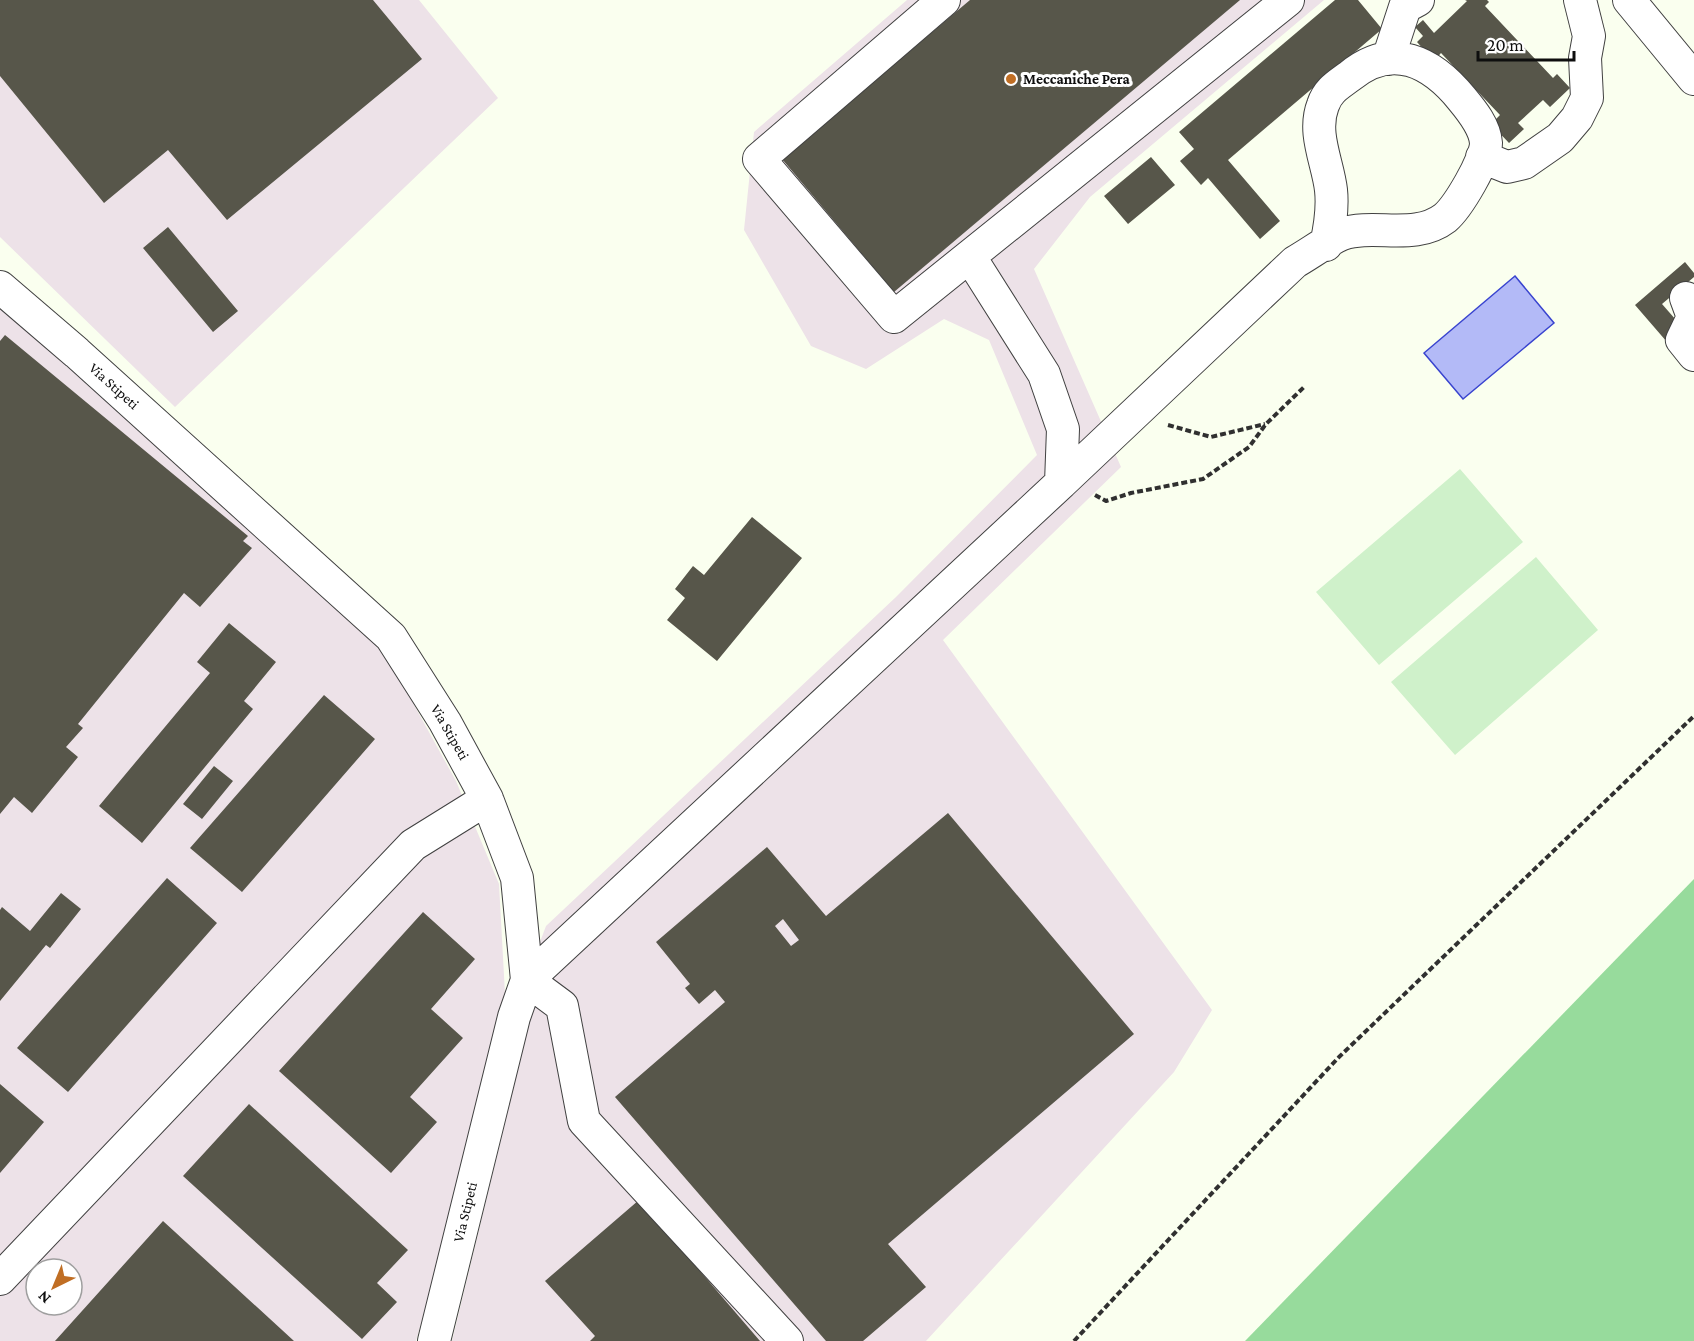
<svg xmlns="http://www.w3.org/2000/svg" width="1694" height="1341" viewBox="0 0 1694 1341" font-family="'Crimson Pro',serif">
<rect width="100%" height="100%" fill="#faffef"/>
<!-- industrial -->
<path fill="#ede2e8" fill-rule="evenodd" d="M 0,0 L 419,0 L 498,98 L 175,407 L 0,237 Z
M 907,0 L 1324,0 L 1090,197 L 1034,269 L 1121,467 L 943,640 L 1212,1010 L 1174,1072 L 926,1341 L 452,1341 L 528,1028 L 537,950 L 546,926 L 896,597 L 1037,455 L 989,340 L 944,319 L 866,369 L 811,346 L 744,230 L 754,132 Z
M 0,307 L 241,509 L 386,654 L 456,781 L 499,884 L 505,994 L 480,1118 L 416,1341 L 0,1341 ZM 36,1269 L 72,1269 L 72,1305 L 36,1305 Z"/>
<!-- forest -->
<path fill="#97db9c" d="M 1694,879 L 1694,1341 L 1245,1341 Z"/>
<!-- pitch -->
<path fill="#cff1ca" d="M 1460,469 L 1523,542 L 1379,665 L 1316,592 Z
M 1536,557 L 1598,630 L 1455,755 L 1391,682 Z"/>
<!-- water -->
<path fill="#b3baf7" stroke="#3944cf" stroke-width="1.5" d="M 1515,276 L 1554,323 L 1463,399 L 1424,353 Z"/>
<!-- building -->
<path fill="#57564a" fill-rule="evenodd" d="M 0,0 L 373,0 L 422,59 L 227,220 L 168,150 L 104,203 L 0,76 Z
M 970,0 L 1240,0 L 894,292 L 782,159 Z
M 1335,0 L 1358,0 L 1382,29 L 1228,160 L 1280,221 L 1260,239 L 1208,178 L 1201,185 L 1180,161 L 1194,149 L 1179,132 Z
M 1465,0 L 1487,0 L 1489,2 L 1485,6 L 1553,78 L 1557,74 L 1570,88 L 1550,107 L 1543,100 L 1518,123 L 1524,129 L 1509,143 L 1491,124 L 1500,115 L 1441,53 L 1434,61 L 1417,42 L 1423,36 L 1415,27 L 1423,20 L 1434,33 L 1467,1 Z
M 1151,157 L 1175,185 L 1128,224 L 1104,196 Z
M 168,227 L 238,311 L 213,332 L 143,248 Z
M 1685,262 L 1694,273 L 1694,277 L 1662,304 L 1683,328 L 1667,342 L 1635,305 Z
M 5,335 L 248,536 L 243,541 L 252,548 L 200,607 L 184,593 L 78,724 L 83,728 L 66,747 L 78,757 L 32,813 L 14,797 L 0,814 L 0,341 Z
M 752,517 L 802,558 L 717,661 L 667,620 L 685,598 L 675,589 L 693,566 L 704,575 Z
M 229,623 L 276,662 L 244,701 L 253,709 L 142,843 L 99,806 L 210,673 L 197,662 Z
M 324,695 L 375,739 L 242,892 L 190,848 Z
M 214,766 L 233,781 L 202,819 L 183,804 Z
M 948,813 L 1134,1034 L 888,1244 L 926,1287 L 863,1341 L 826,1341 L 615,1097 L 725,1002 L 715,990 L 699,1004 L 685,988 L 690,984 L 656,942 L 767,847 L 826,916 ZM 783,919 L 799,940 L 791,946 L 775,926 Z
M 167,878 L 217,923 L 68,1092 L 17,1048 Z
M 61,893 L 81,909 L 50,948 L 46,945 L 0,1001 L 0,910 L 2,907 L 30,931 Z
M 423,912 L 475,959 L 431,1009 L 463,1038 L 410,1097 L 437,1122 L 391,1173 L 279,1071 Z
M 0,1084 L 44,1122 L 0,1173 Z
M 249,1104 L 408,1250 L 377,1283 L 397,1302 L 362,1339 L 183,1176 Z
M 639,1200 L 760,1341 L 590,1341 L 595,1336 L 545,1281 Z
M 163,1221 L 294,1341 L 55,1341 Z"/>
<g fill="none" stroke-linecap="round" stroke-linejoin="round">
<defs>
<path id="minor" d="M 944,0 L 759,159 L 894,317 L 1288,0
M 1629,0 L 1694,79
M 1388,59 L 1405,7 L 1418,0
M 1482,157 L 1507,167 L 1524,163 L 1560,138 L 1577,118 L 1587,98 L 1585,58 L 1589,36 L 1580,0
M 0,287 L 77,353 L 391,637 L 445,722 L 487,799 L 517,878 L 527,980 L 514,1017 L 434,1341
M 1686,298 L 1693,317 L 1682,340 L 1694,355
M 1061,483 L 1295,262 C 1306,256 1333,237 1342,234 C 1375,223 1415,241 1445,218 C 1458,207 1486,160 1486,143 C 1485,127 1472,111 1462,99 C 1432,62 1392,41 1350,76 C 1338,85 1328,90 1323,105 C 1312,133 1328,163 1331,190 C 1333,208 1330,227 1326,245
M 0,1279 L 413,845 L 487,799
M 787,1341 L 584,1121 L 562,1006 L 527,980 L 1061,483 L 1063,429 L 1044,374 L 970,257"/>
</defs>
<!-- minor casing -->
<use href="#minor" stroke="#414141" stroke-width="34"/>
<!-- path -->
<path stroke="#303030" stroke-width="4" stroke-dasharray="6 3" stroke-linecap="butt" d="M 1168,425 L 1211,437 L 1265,424
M 1095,495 L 1106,501 L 1131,493 L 1203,479 L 1249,447 L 1266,424 L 1304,387
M 1074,1341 L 1339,1057 L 1694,716"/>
<!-- minor -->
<use href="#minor" stroke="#fff" stroke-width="32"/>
</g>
<!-- markers -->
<circle fill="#c06e24" stroke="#fff" stroke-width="2" cx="1011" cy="79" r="6"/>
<g text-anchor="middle" stroke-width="6" stroke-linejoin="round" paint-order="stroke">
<!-- poi labels -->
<g font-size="15" font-weight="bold" fill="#0e0e0e" stroke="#fff" text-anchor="start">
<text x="1023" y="84">Meccaniche Pera</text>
</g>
<!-- street labels -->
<g font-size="15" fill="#0e0e0e" stroke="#fff">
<text transform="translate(114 386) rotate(42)" y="5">Via Stipeti</text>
<text transform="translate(450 732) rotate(60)" y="5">Via Stipeti</text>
<text transform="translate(465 1212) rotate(-76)" y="5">Via Stipeti</text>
</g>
</g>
<!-- north arrow -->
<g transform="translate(54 1287) rotate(223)"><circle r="28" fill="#ffffff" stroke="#9f9f9f" stroke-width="1.5"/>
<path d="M0-4.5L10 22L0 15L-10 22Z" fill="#c06e24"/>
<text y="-9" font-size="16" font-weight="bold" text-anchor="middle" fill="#0e0e0e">N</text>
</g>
<!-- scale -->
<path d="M1478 51v9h96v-9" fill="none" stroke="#0e0e0e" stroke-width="3"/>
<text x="1487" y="51" font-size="18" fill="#0e0e0e" stroke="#ffffff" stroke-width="4.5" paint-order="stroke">20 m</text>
</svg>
